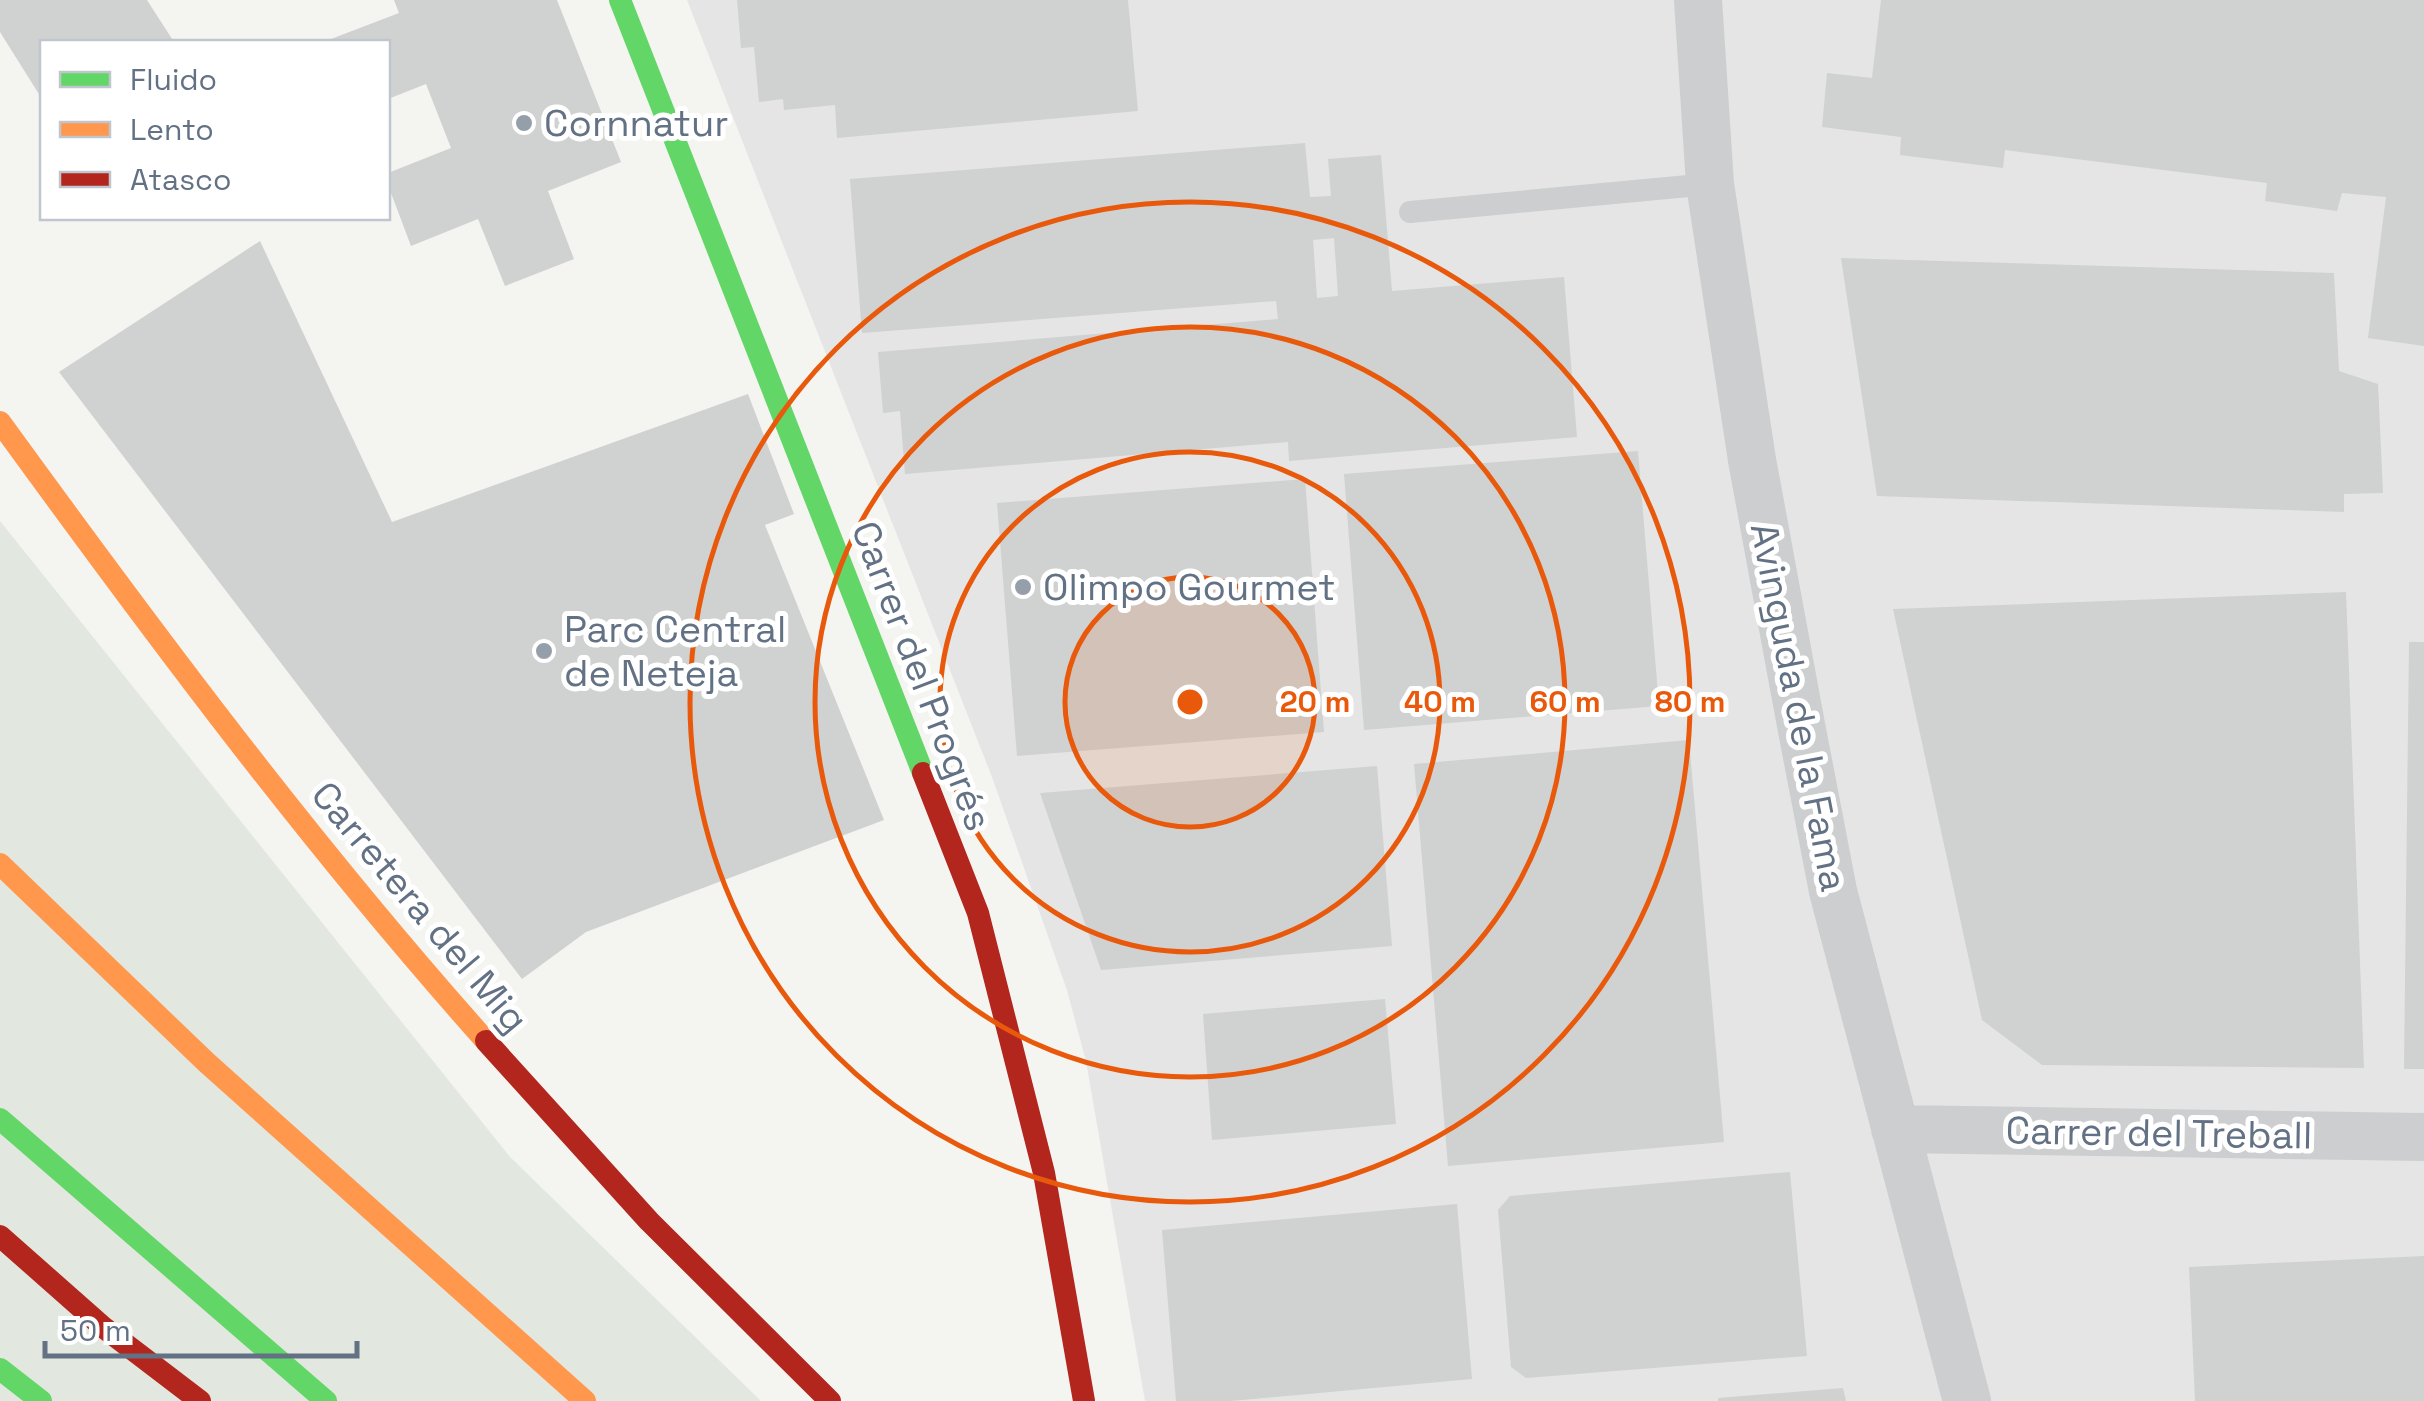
<svg xmlns="http://www.w3.org/2000/svg" width="2424" height="1401" viewBox="0 0 2424 1401" font-family="'Space Grotesk',sans-serif">
<rect width="100%" height="100%" fill="#f4f4f1"/>
<!-- built -->
<path fill="#e4e5e4" d="M 687,0 L 2424,0 L 2424,1401 L 1145,1401 L 1086,1061 L 1067,990 L 992,777 Z"/>
<!-- green -->
<path fill="#e2e7df" d="M 0,521 L 510,1157 L 761,1401 L 0,1401 Z"/>
<!-- building -->
<path fill="#d0d1d1" fill-rule="evenodd" d="M 0,0 L 147,0 L 174,42 L 42,42 L 42,99 L 0,32 Z
M 394,0 L 557,0 L 621,162 L 548,191 L 574,259 L 505,286 L 478,219 L 411,246 L 388,185 L 388,173 L 451,148 L 426,84 L 388,99 L 388,42 L 332,42 L 331,39 L 399,13 Z
M 737,0 L 1128,0 L 1138,111 L 837,138 L 835,105 L 784,110 L 783,99 L 759,102 L 754,47 L 741,48 Z
M 1881,0 L 2424,0 L 2424,346 L 2368,338 L 2386,197 L 2342,193 L 2337,211 L 2265,201 L 2267,183 L 2005,150 L 2003,168 L 1900,155 L 1901,137 L 1822,127 L 1827,73 L 1872,78 Z
M 1305,143 L 1310,197 L 1331,196 L 1328,159 L 1381,155 L 1392,291 L 1564,277 L 1577,437 L 1289,461 L 1288,442 L 905,474 L 900,411 L 883,413 L 878,352 L 1278,319 L 1276,301 L 862,333 L 850,179 ZM 1334,238 L 1338,296 L 1317,298 L 1313,240 Z
M 260,241 L 392,522 L 748,394 L 794,514 L 765,525 L 884,820 L 586,932 L 522,979 L 59,372 Z
M 1841,258 L 2334,273 L 2339,371 L 2378,384 L 2383,493 L 2344,494 L 2344,512 L 1877,496 Z
M 1638,451 L 1659,706 L 1364,730 L 1344,474 Z
M 1305,479 L 1324,732 L 1017,756 L 997,503 Z
M 2346,592 L 2364,1068 L 2042,1065 L 1982,1020 L 1893,609 Z
M 2409,642 L 2424,642 L 2424,1069 L 2404,1069 Z
M 1689,740 L 1724,1142 L 1448,1166 L 1414,764 Z
M 1377,766 L 1392,946 L 1101,970 L 1040,793 Z
M 1385,999 L 1396,1124 L 1212,1140 L 1203,1014 Z
M 1790,1172 L 1807,1356 L 1526,1378 L 1511,1367 L 1498,1210 L 1510,1196 Z
M 1457,1204 L 1472,1379 L 1231,1401 L 1176,1401 L 1162,1230 Z
M 2424,1256 L 2424,1401 L 2195,1401 L 2189,1267 Z
M 1843,1388 L 1846,1401 L 1718,1401 L 1718,1398 Z"/>
<g fill="none" stroke-linecap="round" stroke-linejoin="round">
<!-- lane -->
<path stroke="#cdcecf" stroke-width="22" d="M 1410,212 L 1710,184"/>
<!-- street -->
<path stroke="#cdcecf" stroke-width="48" d="M 1698,0 L 1710,184 L 1752,460 L 1801,725 L 1833,891 L 1967,1401
M 1895,1129 L 2424,1137"/>
<!-- fast -->
<path stroke="#63d668" stroke-width="22" d="M 620,0 L 923,773
M 0,1119 L 326,1401
M 0,1369 L 41,1401"/>
<!-- slow -->
<path stroke="#ff974d" stroke-width="22" d="M 0,422 C 154,634 311,845 486,1041
M 0,864 L 206,1062 L 585,1401"/>
<!-- jam -->
<path stroke="#b3261e" stroke-width="22" d="M 923,773 L 978,913 L 1044,1173 L 1084,1401
M 486,1041 L 649,1221 L 830,1401
M 0,1236 L 103,1327 L 200,1401"/>
</g>
<!-- distance rings -->
<circle cx="1190" cy="702" r="125" fill="#e8590c" fill-opacity=".12"/>
<g fill="none" stroke="#e8590c" stroke-width="5">
<circle cx="1190" cy="702" r="125"/>
<circle cx="1190" cy="702" r="250"/>
<circle cx="1190" cy="702" r="375"/>
<circle cx="1190" cy="702" r="500"/>
</g>
<!-- markers -->
<g fill="#959faa" stroke="#fff" stroke-width="4">
<circle cx="524" cy="123" r="10"/>
<circle cx="1023" cy="587" r="10"/>
<circle cx="544" cy="651" r="10"/>
</g>
<g text-anchor="middle" stroke-width="10" stroke-linejoin="round" paint-order="stroke">
<!-- poi labels -->
<g font-size="38" fill="#627184" stroke="#fff" text-anchor="start">
<text x="544" y="136">Cornnatur</text>
<text x="1043" y="600">Olimpo Gourmet</text>
<text x="564" y="642">Parc Central<tspan x="564" dy="44">de Neteja</tspan></text>
</g>
<!-- street labels -->
<g font-size="38" fill="#627184" stroke="#fff">
<text transform="translate(922 676) rotate(69)" y="13">Carrer del Progrés</text>
<text transform="translate(1799 707) rotate(79)" y="13">Avinguda de la Fama</text>
<text transform="translate(420 907) rotate(50)" y="13">Carretera del Mig</text>
<text transform="translate(2159 1133) rotate(1)" y="13">Carrer del Treball</text>
</g>
</g>
<circle cx="1190" cy="702" r="15" fill="#e8590c" stroke="#fff" stroke-width="5"/>
<g font-size="30" text-anchor="middle" font-weight="bold" fill="#e8590c" stroke="#fff" stroke-width="10" stroke-linejoin="round" paint-order="stroke">
<text x="1315" y="712">20 m</text>
<text x="1440" y="712">40 m</text>
<text x="1565" y="712">60 m</text>
<text x="1690" y="712">80 m</text>
</g>
<!-- legend -->
<rect x="40" y="40" width="350" height="180" fill="#ffffff" stroke="#c0c6ce" stroke-width="2.5"/>
<rect x="60" y="72" width="50" height="15" fill="#63d668" stroke="#c0c6ce" stroke-width="2.5"/>
<text x="130" y="90" font-size="30" fill="#627184">Fluido</text>
<rect x="60" y="122" width="50" height="15" fill="#ff974d" stroke="#c0c6ce" stroke-width="2.5"/>
<text x="130" y="140" font-size="30" fill="#627184">Lento</text>
<rect x="60" y="172" width="50" height="15" fill="#b3261e" stroke="#c0c6ce" stroke-width="2.5"/>
<text x="130" y="190" font-size="30" fill="#627184">Atasco</text>
<!-- scale -->
<path d="M45 1341v15h312v-15" fill="none" stroke="#627184" stroke-width="5"/>
<text x="60" y="1341" font-size="30" fill="#627184" stroke="#ffffff" stroke-width="8" paint-order="stroke">50 m</text>
</svg>
